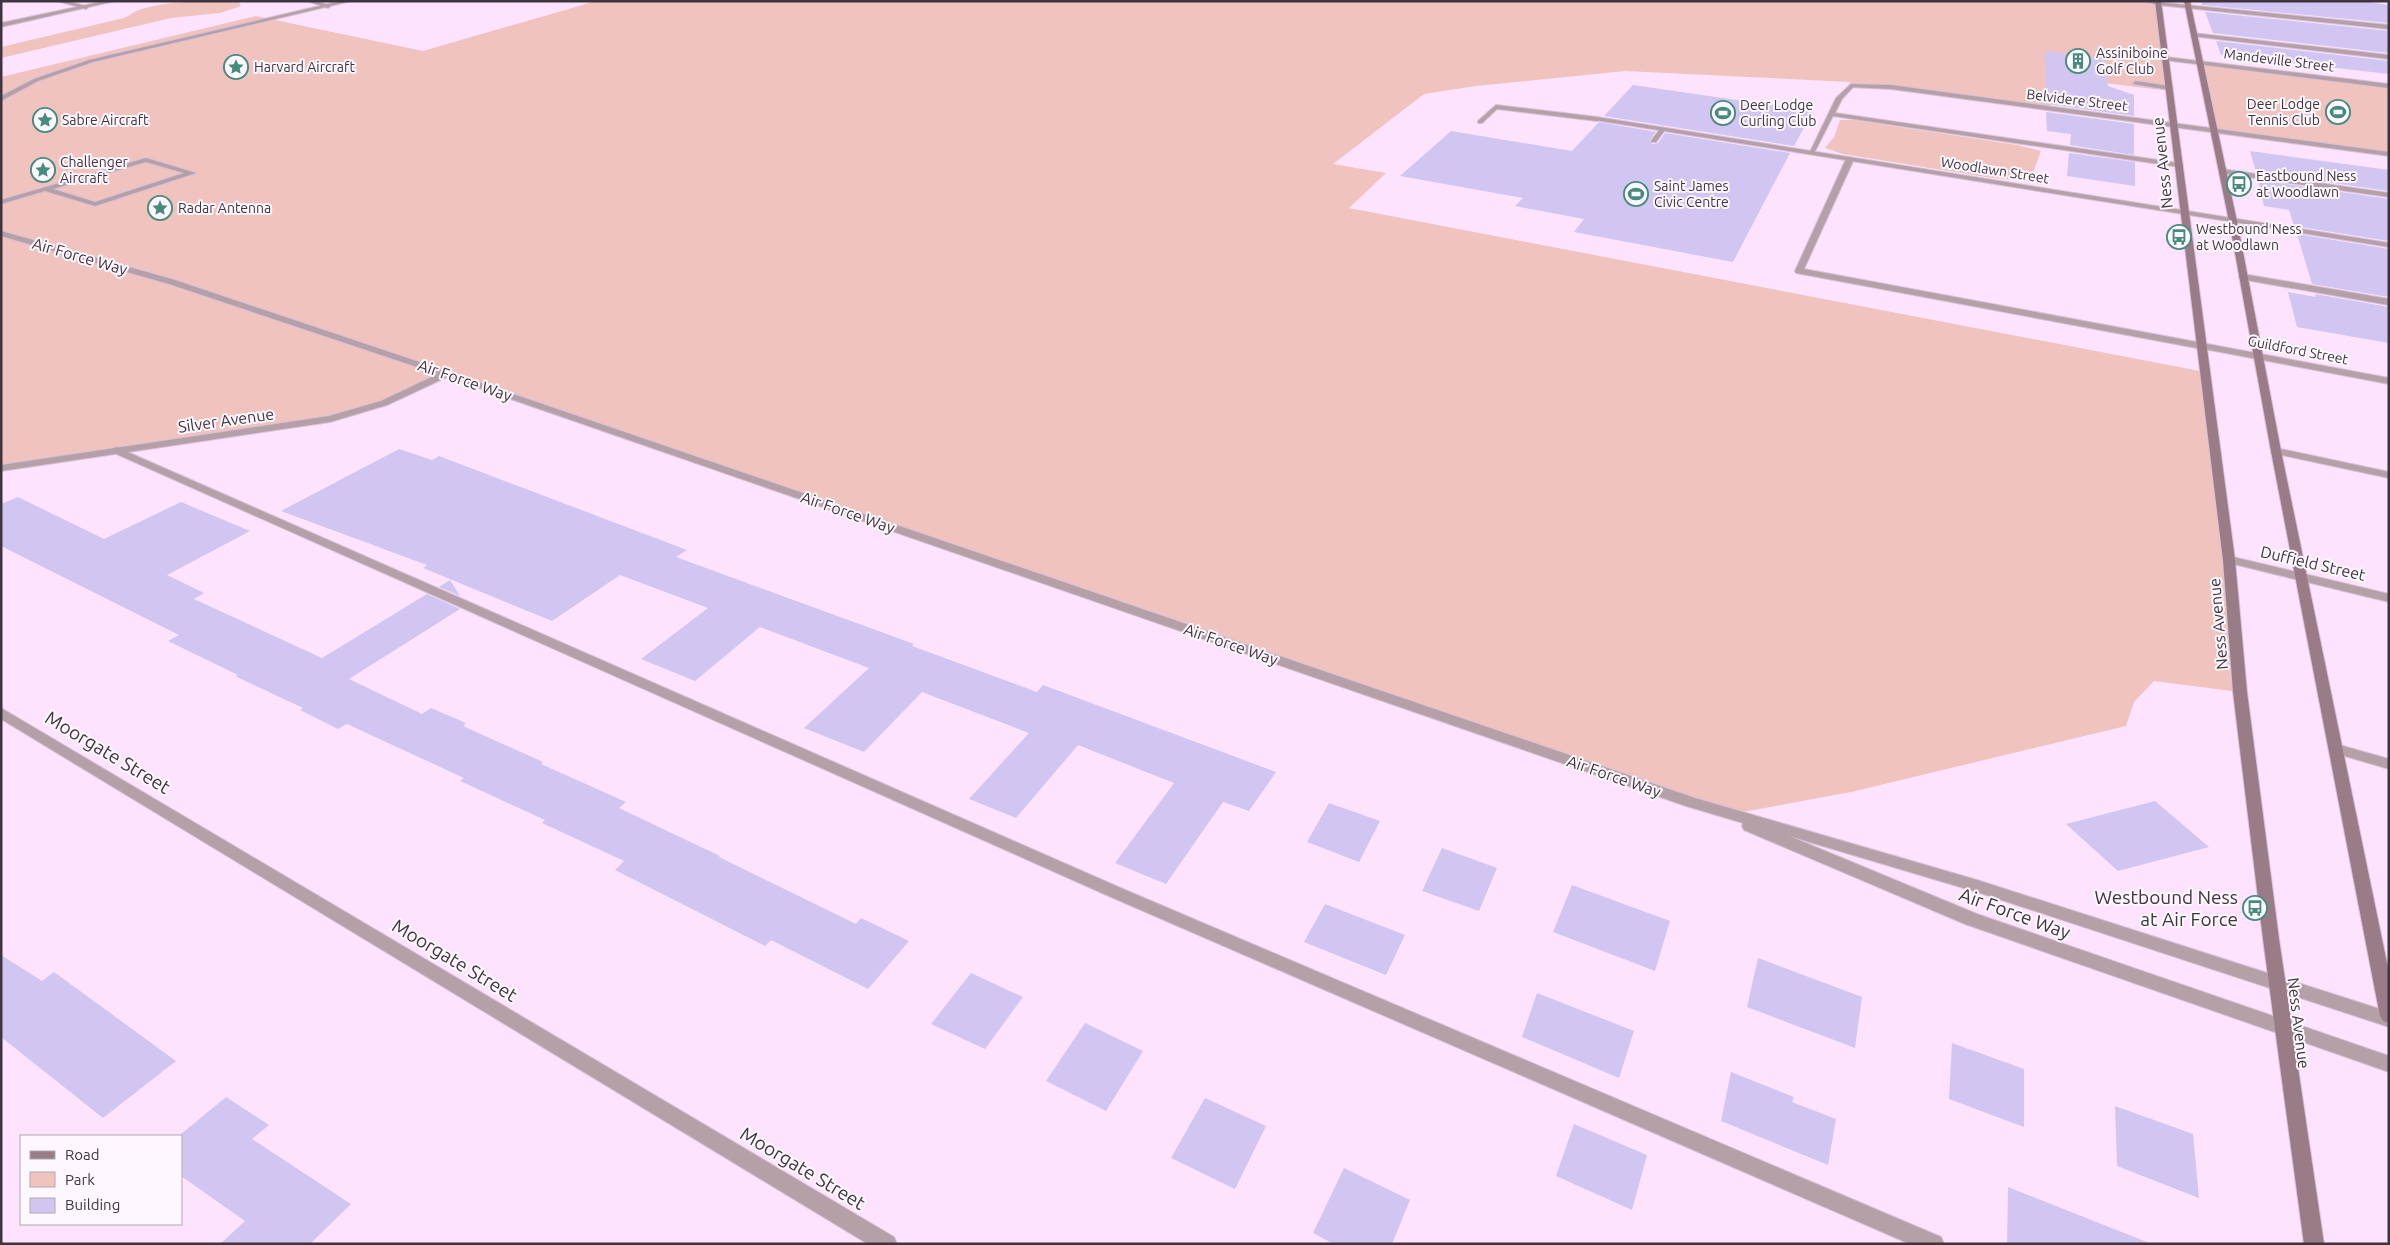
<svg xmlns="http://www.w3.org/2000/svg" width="2390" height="1245" viewBox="0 0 2390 1245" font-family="Ubuntu,sans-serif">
<rect width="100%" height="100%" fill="#fde3fe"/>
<!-- green -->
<path fill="#f0c3bf" d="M 238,1 L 241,6 L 220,13 L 171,18 L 1,58 L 1,47 L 124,18 C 130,16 134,11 141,9 C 173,0 205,1 238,1 Z
M 596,1 L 2158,1 L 2171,91 L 2053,77 L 2050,109 L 1891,87 L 1851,86 L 1850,82 L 1625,71 L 1476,86 L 1424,94 L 1333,164 L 1386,173 L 1349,208 L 2205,372 L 2240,692 L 2154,681 L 2134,702 L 2126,726 L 1851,792 L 1732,814 L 447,374 L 349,415 L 1,468 L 1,77 L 256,16 L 423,51 Z
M 2199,63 L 2389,86 L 2389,154 L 2214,130 Z
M 1840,120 L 1854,120 L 2017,145 L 2041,151 L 2030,181 L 1992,178 L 1843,154 L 1825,148 L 1834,137 Z"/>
<!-- building -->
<path fill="#d1c6f1" d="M 2201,1 L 2361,1 L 2389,5 L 2389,23 L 2202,5 Z
M 2205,12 L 2389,31 L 2389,53 L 2213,33 Z
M 2216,41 L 2389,61 L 2389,74 L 2221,55 Z
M 2045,51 L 2105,58 L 2108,86 L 2134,95 L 2134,116 L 2046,104 Z
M 1633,85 L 1813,111 L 1794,146 L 1604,116 Z
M 2046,112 L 2134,124 L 2134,155 L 2070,145 L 2071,134 L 2047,131 Z
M 1599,122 L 1656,132 L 1650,140 L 1652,144 L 1658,143 L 1665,133 L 1790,153 L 1733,262 L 1574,232 L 1584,219 L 1515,206 L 1523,198 L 1400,176 L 1451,131 L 1572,151 Z
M 2250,151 L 2389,170 L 2389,191 L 2256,172 Z
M 2069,153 L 2135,162 L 2135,186 L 2067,176 Z
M 2258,180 L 2389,199 L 2389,241 L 2294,226 L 2289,210 L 2264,206 Z
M 2297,234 L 2389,249 L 2389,297 L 2312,284 Z
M 2288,292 L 2316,297 L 2315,294 L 2389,307 L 2389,343 L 2297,327 Z
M 399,449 L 432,460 L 439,456 L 687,550 L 676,557 L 914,644 L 912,646 L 1037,692 L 1043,685 L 1276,772 L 1249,811 L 1223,802 L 1166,884 L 1115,863 L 1174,783 L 1078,745 L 1016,818 L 969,799 L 1029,733 L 922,692 L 864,752 L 804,728 L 869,668 L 760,627 L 695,681 L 641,659 L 708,608 L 620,575 L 552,621 L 423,568 L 427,565 L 281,511 Z
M 18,497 L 104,539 L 181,502 L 250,531 L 167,575 L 204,593 L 194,599 L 322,658 L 427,594 L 460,609 L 349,679 L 422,714 L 431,708 L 466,723 L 463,726 L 543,762 L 541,764 L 626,802 L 619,808 L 720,856 L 719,857 L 856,924 L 861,918 L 909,941 L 868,989 L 771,940 L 765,946 L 615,870 L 624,861 L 542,823 L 545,820 L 460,781 L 464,778 L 347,724 L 338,729 L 300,710 L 303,708 L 235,676 L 238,675 L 168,641 L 179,635 L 1,546 L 1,504 Z
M 450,580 L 460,596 L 439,587 Z
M 2155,801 L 2209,847 L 2118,871 L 2066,824 Z
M 1329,803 L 1380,821 L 1359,862 L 1307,842 Z
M 1442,848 L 1497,868 L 1479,911 L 1422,891 Z
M 1572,885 L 1670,921 L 1655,971 L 1553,932 Z
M 1325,904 L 1405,935 L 1386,975 L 1304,942 Z
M 1,955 L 42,981 L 54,972 L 176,1061 L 103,1118 L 1,1037 Z
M 1758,958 L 1862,997 L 1855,1048 L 1747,1007 Z
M 971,973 L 1023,997 L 985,1049 L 931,1024 Z
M 1537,993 L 1634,1031 L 1619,1078 L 1522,1037 Z
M 1085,1023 L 1143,1051 L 1106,1111 L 1046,1081 Z
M 1952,1043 L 2024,1069 L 2024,1127 L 1949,1099 Z
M 1731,1072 L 1794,1097 L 1792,1102 L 1836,1119 L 1828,1165 L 1721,1121 Z
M 226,1097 L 269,1125 L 252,1139 L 351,1204 L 310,1244 L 220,1244 L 245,1221 L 181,1176 L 181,1134 Z
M 1205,1098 L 1266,1126 L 1235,1189 L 1171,1158 Z
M 2115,1106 L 2193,1134 L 2199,1198 L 2117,1166 Z
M 1574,1124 L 1647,1155 L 1632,1210 L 1556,1176 Z
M 1344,1168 L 1410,1200 L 1392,1244 L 1334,1244 L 1313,1233 Z
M 2008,1187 L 2147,1242 L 2146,1244 L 2007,1244 Z"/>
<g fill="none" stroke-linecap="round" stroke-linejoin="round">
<defs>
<path id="service" d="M 57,1 L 67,1 L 89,7 L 86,9 Z
M 307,1 L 316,1 L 331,6 L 328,8 Z
M 2142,1 L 2161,3 L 2158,5 Z
M 2193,33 L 2389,55 L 2389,59 L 2191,36 Z
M 2135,81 L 2170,86 L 2173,88 L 2170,90 L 2133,84 Z
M 1851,84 L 1854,86 L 1842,99 L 1835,113 L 2179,163 L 2183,165 L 2179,167 L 1833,116 L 1814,153 L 1809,154 L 1836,98 Z
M 1496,105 L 1597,117 L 1600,119 L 1597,121 L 1497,109 L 1482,123 L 1478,123 L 1478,121 Z
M 1660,129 L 1665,130 L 1656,142 L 1652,142 L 1651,141 Z
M 1850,157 L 1854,159 L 1804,269 L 2202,343 L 2207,346 L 2202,349 L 1796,273 L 1795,271 L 1846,159 Z
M 146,158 L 196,173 L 95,206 L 45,191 L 1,204 L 1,200 ZM 146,162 L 184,173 L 95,202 L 53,189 Z
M 2222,169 L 2389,193 L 2389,197 L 2219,173 L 2219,169 Z
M 2243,274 L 2389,299 L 2389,305 L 2240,279 L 2239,277 Z
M 116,447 L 1123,889 L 1941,1237 L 1944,1244 L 1910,1244 L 1111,897 L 112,452 L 111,450 Z
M 2276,448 L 2389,472 L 2389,478 L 2272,453 L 2271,451 Z
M 2336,744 L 2389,759 L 2389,769 L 2331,752 L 2329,749 L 2331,746 Z"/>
<path id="minor" d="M 105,1 L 115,1 L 1,27 L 1,23 Z
M 341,1 L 351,1 L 93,62 L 38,81 L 1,101 L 1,96 L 34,79 L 89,60 Z
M 2156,2 L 2389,25 L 2389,29 L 2158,5 Z
M 2166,57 L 2389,84 L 2389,88 L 2164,60 Z
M 1851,84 L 1891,85 L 2389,152 L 2389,156 L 1891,89 L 1849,87 Z
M 1597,117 L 2389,243 L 2389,247 L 1595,120 L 1595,118 Z
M 1,231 L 175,280 L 449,372 L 1695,798 L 1977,880 L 2389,1012 L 2389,1027 L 1977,892 L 1789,836 L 1977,914 L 2389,1056 L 2389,1072 L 1965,924 L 1744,830 L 1742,826 L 1743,823 L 1686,806 L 447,377 L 387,405 L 330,422 L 1,471 L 1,465 L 329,416 L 381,401 L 438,374 L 169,284 L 1,236 Z
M 2202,343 L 2389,378 L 2389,384 L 2199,348 L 2197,346 Z
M 2229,556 L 2389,594 L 2389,602 L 2225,562 L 2223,560 L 2225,558 Z
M 1,708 L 894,1237 L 897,1244 L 868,1244 L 1,719 Z"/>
<path id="secondary" d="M 2155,1 L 2161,1 L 2235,560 L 2247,692 L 2279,939 L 2324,1244 L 2304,1244 L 2263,939 L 2233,692 L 2223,560 Z
M 2184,1 L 2190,1 L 2239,231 L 2281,451 L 2389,973 L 2389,1023 L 2383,1021 L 2380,1016 L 2271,451 L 2231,231 Z"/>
</defs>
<!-- service casing -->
<use href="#service" stroke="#d7c0d8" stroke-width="2"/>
<!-- minor casing -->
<use href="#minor" stroke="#d7c0d8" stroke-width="2"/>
<!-- secondary casing -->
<use href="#secondary" stroke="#d7c0d8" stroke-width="2"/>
<!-- service -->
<use href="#service" fill="#b6a0a8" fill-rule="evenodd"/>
<!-- minor -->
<use href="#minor" fill="#b6a0a8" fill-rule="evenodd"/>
<!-- secondary -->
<use href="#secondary" fill="#9a7c87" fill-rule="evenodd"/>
</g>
<!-- icons -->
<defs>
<symbol id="building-ring" viewBox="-11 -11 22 22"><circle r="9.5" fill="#fdf8fd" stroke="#478b7f" stroke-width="1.5"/><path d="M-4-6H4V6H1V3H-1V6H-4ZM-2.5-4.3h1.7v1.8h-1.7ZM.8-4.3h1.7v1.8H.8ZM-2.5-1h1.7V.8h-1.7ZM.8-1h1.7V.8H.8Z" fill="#478b7f"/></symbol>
<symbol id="sight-ring" viewBox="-11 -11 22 22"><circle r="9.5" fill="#fdf8fd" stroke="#478b7f" stroke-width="1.5"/><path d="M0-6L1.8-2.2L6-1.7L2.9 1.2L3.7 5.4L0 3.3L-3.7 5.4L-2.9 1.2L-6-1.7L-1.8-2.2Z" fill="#478b7f"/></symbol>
<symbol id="stadium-ring" viewBox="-11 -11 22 22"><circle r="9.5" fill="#fdf8fd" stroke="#478b7f" stroke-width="1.5"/><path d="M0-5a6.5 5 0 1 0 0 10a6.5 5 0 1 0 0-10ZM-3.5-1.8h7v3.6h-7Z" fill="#478b7f"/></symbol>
<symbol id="bus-ring" viewBox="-11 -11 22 22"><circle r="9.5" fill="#fdf8fd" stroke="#478b7f" stroke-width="1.5"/><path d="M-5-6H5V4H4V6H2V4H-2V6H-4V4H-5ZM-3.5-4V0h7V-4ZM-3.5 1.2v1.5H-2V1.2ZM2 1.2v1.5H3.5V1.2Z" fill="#478b7f"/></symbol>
</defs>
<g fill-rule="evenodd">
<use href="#building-ring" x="2064" y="47" width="28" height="28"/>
<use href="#sight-ring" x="222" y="53" width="28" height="28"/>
<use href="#stadium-ring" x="2324" y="98" width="28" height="28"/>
<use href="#stadium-ring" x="1709" y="99" width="28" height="28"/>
<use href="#sight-ring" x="31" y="106" width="28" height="28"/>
<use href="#sight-ring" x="29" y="156" width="28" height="28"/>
<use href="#bus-ring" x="2225" y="170" width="28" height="28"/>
<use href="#stadium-ring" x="1622" y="180" width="28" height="28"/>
<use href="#sight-ring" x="146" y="194" width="28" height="28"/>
<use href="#bus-ring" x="2165" y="223" width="28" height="28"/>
<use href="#bus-ring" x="2241" y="894" width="28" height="28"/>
</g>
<g text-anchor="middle" stroke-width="4" stroke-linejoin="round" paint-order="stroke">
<!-- far-poi labels -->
<g font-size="14" fill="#3f343f" stroke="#fdf8fd" text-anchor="start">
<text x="2096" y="58">Assiniboine<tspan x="2096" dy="16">Golf Club</tspan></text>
<text x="254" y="72">Harvard Aircraft</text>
<text x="2320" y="109" text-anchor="end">Deer Lodge<tspan x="2320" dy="16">Tennis Club</tspan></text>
<text x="1740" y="110">Deer Lodge<tspan x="1740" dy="16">Curling Club</tspan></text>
<text x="62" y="125">Sabre Aircraft</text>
<text x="60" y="167">Challenger<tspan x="60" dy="16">Aircraft</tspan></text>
<text x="2256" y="181">Eastbound Ness<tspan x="2256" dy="16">at Woodlawn</tspan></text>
<text x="1654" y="191">Saint James<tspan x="1654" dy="16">Civic Centre</tspan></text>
<text x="178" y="213">Radar Antenna</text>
<text x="2196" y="234">Westbound Ness<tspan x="2196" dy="16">at Woodlawn</tspan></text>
</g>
<!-- far-street labels -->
<g font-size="14" fill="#3f343f" stroke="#fdf8fd">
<text transform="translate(2279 60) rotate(7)" y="5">Mandeville Street</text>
<text transform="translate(2077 100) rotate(7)" y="5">Belvidere Street</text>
<text transform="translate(1995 170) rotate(9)" y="5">Woodlawn Street</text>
<text transform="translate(2298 350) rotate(11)" y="5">Guildford Street</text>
</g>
<!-- street labels -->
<g font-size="16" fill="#3f343f" stroke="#fdf8fd">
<text transform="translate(2162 163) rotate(-96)" y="6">Ness Avenue</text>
<text transform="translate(80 256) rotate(16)" y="6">Air Force Way</text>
<text transform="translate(465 380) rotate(19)" y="6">Air Force Way</text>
<text transform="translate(226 420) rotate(-8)" y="6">Silver Avenue</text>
<text transform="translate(848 512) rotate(19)" y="6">Air Force Way</text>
<text transform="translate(2313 563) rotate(13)" y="6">Duffield Street</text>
<text transform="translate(2218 624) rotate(-95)" y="6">Ness Avenue</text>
<text transform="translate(1231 644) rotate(19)" y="6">Air Force Way</text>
<text transform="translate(1614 776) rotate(19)" y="6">Air Force Way</text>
<text transform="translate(2299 1023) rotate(83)" y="6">Ness Avenue</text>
</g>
<!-- near-street labels -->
<g font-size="19" fill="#3f343f" stroke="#fdf8fd">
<text transform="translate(108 752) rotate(31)" y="7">Moorgate Street</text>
<text transform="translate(2015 913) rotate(20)" y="7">Air Force Way</text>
<text transform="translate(455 960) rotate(31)" y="7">Moorgate Street</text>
<text transform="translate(803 1168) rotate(31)" y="7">Moorgate Street</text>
</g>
<!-- near-poi labels -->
<g font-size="19" fill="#3f343f" stroke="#fdf8fd" text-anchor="end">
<text x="2238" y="904">Westbound Ness<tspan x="2238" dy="22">at Air Force</tspan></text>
</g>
</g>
<!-- border -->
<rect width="2390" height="1245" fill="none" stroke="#3f343f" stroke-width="5"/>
<!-- legend -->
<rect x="20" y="1135" width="162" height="90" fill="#fdf8fd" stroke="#b1aab1"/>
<rect x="30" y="1151" width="25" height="8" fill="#9a7c87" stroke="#b1aab1"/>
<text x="65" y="1160" font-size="15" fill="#3f343f">Road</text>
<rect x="30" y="1172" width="25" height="15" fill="#f0c3bf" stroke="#b1aab1"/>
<text x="65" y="1185" font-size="15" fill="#3f343f">Park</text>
<rect x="30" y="1198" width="25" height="15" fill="#d1c6f1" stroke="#b1aab1"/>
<text x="65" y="1210" font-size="15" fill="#3f343f">Building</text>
</svg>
